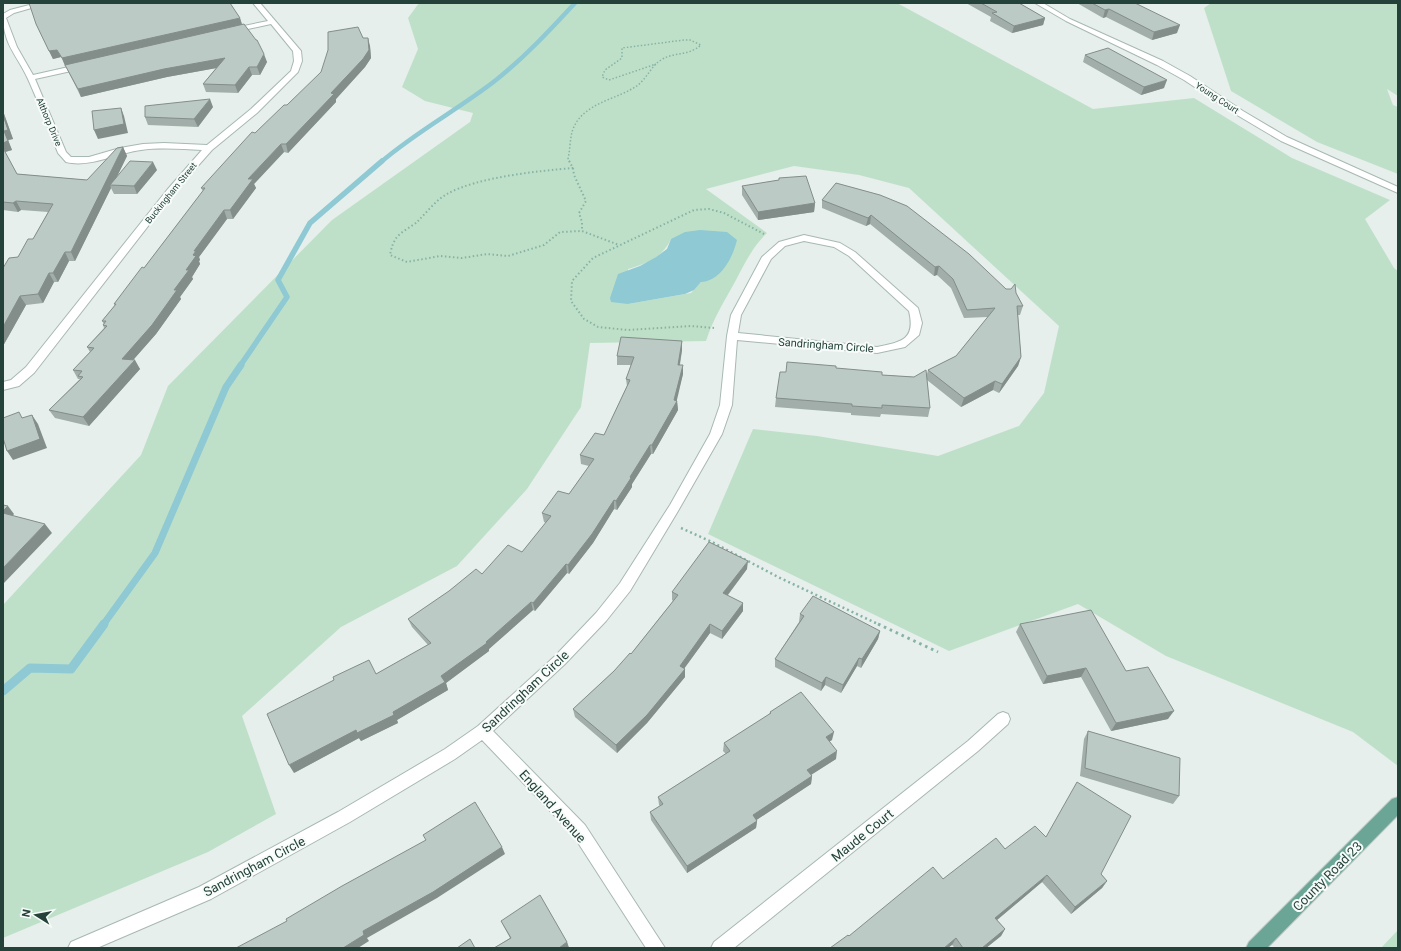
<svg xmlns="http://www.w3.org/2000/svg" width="1401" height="951" viewBox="0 0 1401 951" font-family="Roboto,sans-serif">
<rect width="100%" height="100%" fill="#e6efeb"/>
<!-- green -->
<path fill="#bfe0c8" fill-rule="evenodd" d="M 419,3 L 897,3 L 1093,109 L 1194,98 L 1292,158 L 1390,200 L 1365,219 L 1394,268 L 1398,271 L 1398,766 L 1353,732 L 1166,656 L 1078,604 L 949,651 L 708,534 L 753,429 L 817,436 L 938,456 L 1019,426 L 1044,393 L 1059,326 L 909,188 L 859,175 L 794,166 L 706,189 L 767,233 C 753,246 745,263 736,280 C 725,300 713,319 706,341 L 590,343 L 581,407 L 527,489 L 457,566 L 341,627 L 242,716 L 276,814 L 208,852 L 3,938 L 3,605 L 141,455 L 168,386 L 332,220 L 470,122 L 473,113 L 425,101 L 402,87 L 418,49 L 408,18 ZM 671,239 L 701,282 L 691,293 L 628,304 L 628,269 C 646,264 663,257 671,239 Z
M 1211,3 L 1398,3 L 1398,96 L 1387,89 L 1393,105 L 1398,107 L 1398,174 L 1317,142 L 1231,91 L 1204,8 Z
M 1398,930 L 1398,948 L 1381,948 Z"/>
<!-- water -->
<path fill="#8ec9d4" d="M 700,230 L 727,232 L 737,240 C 733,257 721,281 701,282 L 694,290 L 685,294 L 628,304 L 611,302 L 610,298 L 618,274 L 640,266 L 656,257 L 667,249 L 671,239 L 685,232 Z"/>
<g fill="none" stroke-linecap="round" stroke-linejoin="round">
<!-- stream-far3 -->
<path stroke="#8ec9d4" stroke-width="4.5" d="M 381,162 C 417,131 459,109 496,80 C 525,57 550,30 575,3"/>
<!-- stream-far2 -->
<path stroke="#8ec9d4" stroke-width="5.5" d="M 240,366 L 287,297 L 278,280 L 310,223 L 382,161"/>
<!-- stream-far1 -->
<path stroke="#8ec9d4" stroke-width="7" d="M 103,625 L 155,553 L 226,387 L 241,365"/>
<!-- stream -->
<path stroke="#8ec9d4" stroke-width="9" d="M 3,691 L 30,668 L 71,669 L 104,624"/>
<defs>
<path id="minor" d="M 37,3 L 49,3 L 14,13 L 6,18 L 17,47 L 33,75 L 82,64 L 86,66 L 85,68 L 35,79 L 66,152 L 71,157 L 89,157 L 120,148 L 143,144 L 164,143 L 207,145 L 251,109 L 291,71 L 294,61 L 293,51 L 271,24 L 229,33 L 229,29 L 268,21 L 253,3 L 260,3 L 301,51 L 302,61 L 298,72 L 257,113 L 212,150 L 173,194 L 34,373 L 19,386 L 3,390 L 3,382 L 11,380 L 26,367 L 167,190 L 202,150 C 182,149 161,147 141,150 C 117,153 90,168 66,162 L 58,153 C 48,128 39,103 28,79 C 16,53 3,45 3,14 L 10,10 Z
M 1035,3 L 1043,3 L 1070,19 L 1163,61 L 1190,76 L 1243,111 L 1287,137 L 1398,187 L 1398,193 L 1281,141 L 1237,115 L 1184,80 L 1157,65 L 1066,21 Z
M 804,235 L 840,243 L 855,252 L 918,308 L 922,323 L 919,335 L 905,347 L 877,353 L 737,340 L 732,405 L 722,434 L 678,511 L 630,591 L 606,621 L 565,664 L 493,731 L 585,825 L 665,948 L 646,948 L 573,835 L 482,740 L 455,759 L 350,822 L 211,899 L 97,948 L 68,948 L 71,942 L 199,887 L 338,812 L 445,749 L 478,726 L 555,656 L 596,613 L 620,583 L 670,505 L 710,434 L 720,405 L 727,336 L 731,315 L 762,257 L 779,242 ZM 804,241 L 834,247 L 849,256 L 909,311 C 916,340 901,342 877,347 L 738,333 L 741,315 L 771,259 L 785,246 Z
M 1003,712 L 1008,714 L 1010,719 L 1008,724 L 978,751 L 734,948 L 711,948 L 714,942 L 968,741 L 998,714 Z"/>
<path id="major" d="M 1398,797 L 1398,815 L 1267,948 L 1246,948 L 1249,942 L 1392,799 Z"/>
</defs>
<!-- minor casing -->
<use href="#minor" stroke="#a8b8b2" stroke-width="2"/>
<!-- major casing -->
<use href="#major" stroke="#c2cac8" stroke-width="2"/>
<!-- path-far3 -->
<path stroke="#86b3a5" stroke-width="1.5" stroke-dasharray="1.5 2" stroke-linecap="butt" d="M 570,162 L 568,159 C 570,150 570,140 572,132 C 581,102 618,100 638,85 C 647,78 652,65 661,60 C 675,51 687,57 701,45 L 690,40 L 684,40 L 622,48 L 622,58 L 605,70 L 602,77 L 609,80 L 656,64"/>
<!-- path-far2 -->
<path stroke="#86b3a5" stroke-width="2" stroke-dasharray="1.5 2.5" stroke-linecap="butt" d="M 569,161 L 573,168 C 539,171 477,177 447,194 C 436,200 427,212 418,221 C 412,227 399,232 395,240 C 392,245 391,250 390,255 L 407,262 L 440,256 L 462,258 L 487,254 L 508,256 L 544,245 L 560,232 L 582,231 L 619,245
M 573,168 L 574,175 L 586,201 L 579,213 L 582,222 L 582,231
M 714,328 L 691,326 L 628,330 L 598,327 L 584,319 L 571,301 L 572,281 L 593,258 L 694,210 L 709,209 L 724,213 L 766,235"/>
<!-- path-far1 -->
<path stroke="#86b3a5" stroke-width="2.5" stroke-dasharray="2 3" stroke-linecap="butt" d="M 681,528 L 712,542 L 778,577 L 880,625"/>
<!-- path -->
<path stroke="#86b3a5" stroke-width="3" stroke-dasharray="2.5 4" stroke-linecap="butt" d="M 878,624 L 938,652"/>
<!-- minor -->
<use href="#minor" fill="#fff" fill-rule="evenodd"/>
<!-- major -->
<use href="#major" fill="#6aa596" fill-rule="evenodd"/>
</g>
<!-- wall -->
<path fill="#a1aea9" d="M 966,3 L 1019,3 L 1045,18 L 1043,25 L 1012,33 L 990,21 L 991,17 Z
M 1077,3 L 1135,3 L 1177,33 L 1152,40 L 1106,17 L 1103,18 Z
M 240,18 L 242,24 L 267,62 L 260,75 L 252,75 L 238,93 L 206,92 L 203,84 L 216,68 L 167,77 L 81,97 L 61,57 L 53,59 L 36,24 Z
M 363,38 L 370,46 L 371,58 L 365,67 L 336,99 L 336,102 L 288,153 L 284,152 L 254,184 L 256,188 L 233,219 L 227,219 L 199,257 L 200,260 L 199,261 L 200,264 L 192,277 L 193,279 L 180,297 L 181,299 L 156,334 L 133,360 L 140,369 L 89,426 L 55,418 L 49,410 L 80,379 L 78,379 L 73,370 L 90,352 L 87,347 L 104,328 L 103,325 L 104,324 L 102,321 L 115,305 L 114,304 L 144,268 L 203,191 L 201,188 L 255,133 Z
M 1085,55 L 1164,88 L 1141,95 L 1083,62 Z
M 213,107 L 198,127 L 148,125 L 145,117 Z
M 3,111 L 13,139 L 8,140 L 12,150 L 5,152 L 17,174 L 87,180 L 123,147 L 127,156 L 116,178 L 157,170 L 137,194 L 114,194 L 111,188 L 75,261 L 69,261 L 58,282 L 54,282 L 43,303 L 26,305 L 3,346 L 3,268 L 18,257 L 33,239 L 48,212 L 21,210 L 18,212 L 3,210 Z
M 779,178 L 815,203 L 814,212 L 758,220 L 742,195 L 742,186 L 779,180 Z
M 836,183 L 1006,289 L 1016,293 L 1023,306 L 1020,315 L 1018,315 L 1021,357 L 1018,366 L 999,393 L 993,390 L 961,407 L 927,380 L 930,408 L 928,417 L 881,414 L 880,417 L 851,415 L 851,413 L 775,407 L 776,398 L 786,372 L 836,368 L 882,375 L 914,377 L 927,374 L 928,370 L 956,356 L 988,317 L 964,318 L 951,288 L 937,275 L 934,276 L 870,224 L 866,226 L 822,208 L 822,200 Z
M 682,341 L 682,350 L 680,365 L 683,374 L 676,400 L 677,401 L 678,410 L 653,454 L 651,454 L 632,484 L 632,487 L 617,510 L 614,509 L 593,543 L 569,574 L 567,573 L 535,611 L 533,610 L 489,649 L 489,651 L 446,683 L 448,690 L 397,720 L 398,723 L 361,741 L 359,738 L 294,773 L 376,674 L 428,645 L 412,627 L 408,619 L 482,574 L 522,552 L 546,523 L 544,522 L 542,513 L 569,494 L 589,466 L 581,464 L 580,455 L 604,435 L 627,386 L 626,379 L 631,365 L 617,365 L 617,356 Z
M 747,569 L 728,595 L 743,611 L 722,639 L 710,633 L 684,669 L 685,677 L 647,723 L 617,753 L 575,717 L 573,709 L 614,671 L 631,654 L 673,601 L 672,600 L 672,592 Z
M 800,614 L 880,631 L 878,639 L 861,668 L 857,666 L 841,693 L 825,685 L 821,691 L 775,667 L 775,659 L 799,622 Z
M 1020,624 L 1126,671 L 1168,719 L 1111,731 L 1081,677 L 1043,684 L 1016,632 Z
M 770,712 L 832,740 L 829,741 L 836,759 L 811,775 L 812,776 L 811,784 L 756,820 L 757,821 L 756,828 L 687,873 L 651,820 L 650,812 L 660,806 L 659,805 L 658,797 L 726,754 L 723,751 L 724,743 L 769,715 Z
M 1088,731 L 1179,796 L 1173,804 L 1080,776 L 1084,739 Z
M 1046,837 L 1101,874 L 1107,881 L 1102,888 L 1071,914 L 1042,882 L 997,920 L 1005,929 L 1001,936 L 986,948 L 955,948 L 952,945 L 849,936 L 943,879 L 1005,849 Z
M 501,921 L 567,942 L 569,948 L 494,948 L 510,938 L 504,927 Z"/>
<!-- shaded-wall -->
<path fill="#838d89" d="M 1109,9 L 1106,17 L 1103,18 L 1105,10 Z
M 240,18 L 242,25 L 65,66 L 62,58 Z
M 1045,18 L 1043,25 L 1012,33 L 1014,26 Z
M 1180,25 L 1177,33 L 1152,40 L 1154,32 Z
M 368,38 L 370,46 L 371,58 L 365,67 L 336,99 L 336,102 L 288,153 L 286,144 L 331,93 Z
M 57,50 L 61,57 L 53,59 L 49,51 Z
M 264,54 L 267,62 L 260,75 L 257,67 Z
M 225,58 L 228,66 L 167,77 L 81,97 L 78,89 L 164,69 Z
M 249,67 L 252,75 L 238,93 L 235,85 Z
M 1167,80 L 1164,88 L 1141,95 L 1144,87 Z
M 210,99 L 213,107 L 198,127 L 194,119 Z
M 121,108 L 124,116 L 128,133 L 98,139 L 94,130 Z
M 3,111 L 13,139 L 8,140 L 12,150 L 5,152 L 3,148 Z
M 281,144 L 284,152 L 254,184 L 256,188 L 233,219 L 230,210 L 248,179 Z
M 123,147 L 127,156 L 113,185 L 110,185 L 111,188 L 75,261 L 71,252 Z
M 153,162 L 157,170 L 137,194 L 134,186 Z
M 16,201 L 21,210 L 18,212 L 13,203 Z
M 815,203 L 814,212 L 758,220 L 758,212 Z
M 224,210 L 227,219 L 199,257 L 200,260 L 199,261 L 200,264 L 192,277 L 193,279 L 180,297 L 181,299 L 156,334 L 127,367 L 122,359 L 174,290 L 186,270 L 194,251 Z
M 871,215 L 870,224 L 866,226 L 868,218 Z
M 65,252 L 69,261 L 58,282 L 53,273 Z
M 939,266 L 937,275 L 934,276 L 935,267 Z
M 49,273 L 54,282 L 43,303 L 38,294 Z
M 20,296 L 26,305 L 3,346 L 3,327 Z
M 682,341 L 682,350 L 678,374 L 678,365 Z
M 1021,357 L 1018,366 L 999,393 L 1002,384 Z
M 135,360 L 140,369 L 89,426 L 83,417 Z
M 683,365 L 683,374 L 676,404 L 677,401 L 678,410 L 653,454 L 652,445 L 674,400 Z
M 995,381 L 993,390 L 961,407 L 964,398 Z
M 32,415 L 38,424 L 47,448 L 13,460 L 7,451 Z
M 650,445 L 651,454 L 632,484 L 632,487 L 617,510 L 616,501 L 630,477 Z
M 614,500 L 614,509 L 593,543 L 569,574 L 568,565 Z
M 8,506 L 14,514 L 8,522 L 3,515 L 3,511 Z
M 45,524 L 52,533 L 4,583 L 3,583 L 3,568 Z
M 748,561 L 747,569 L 723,601 L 723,593 Z
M 566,564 L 567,573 L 535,611 L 533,603 Z
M 531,602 L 533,610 L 489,649 L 489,651 L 446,683 L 448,690 L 397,720 L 398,723 L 361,741 L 359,738 L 294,773 L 289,765 L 356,730 L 393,712 L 486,642 Z
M 743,603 L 743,611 L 722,639 L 722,631 Z
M 710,624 L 710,633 L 680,674 L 680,666 Z
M 880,631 L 878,639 L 861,668 L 862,659 Z
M 859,658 L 857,666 L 841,693 L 843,685 Z
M 1086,668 L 1081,677 L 1043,684 L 1047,676 Z
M 685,669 L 685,677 L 647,723 L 617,753 L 616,745 Z
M 826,677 L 825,685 L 821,691 L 822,683 Z
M 1174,711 L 1168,719 L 1111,731 L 1116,723 Z
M 834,732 L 832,740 L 824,745 L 826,737 Z
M 837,751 L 836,759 L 806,778 L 807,770 Z
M 812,776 L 811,784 L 752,823 L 753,815 Z
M 757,821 L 756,828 L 687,873 L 687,866 Z
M 502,847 L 505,854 L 437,898 L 367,938 L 369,941 L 358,948 L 343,948 L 363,931 Z
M 1047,875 L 1042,882 L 991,925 L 995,918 Z
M 1107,881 L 1102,888 L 1071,914 L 1075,907 Z
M 1005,929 L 1001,936 L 986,948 L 982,948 Z
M 956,938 L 952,945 L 948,948 L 944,948 Z
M 567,942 L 569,948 L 559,948 Z"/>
<!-- building -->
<path fill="#bbcac4" stroke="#838d89" d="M 29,3 L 230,3 L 240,18 L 62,58 L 57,50 L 49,51 L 36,24 Z
M 981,3 L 1019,3 L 1045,18 L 1014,26 L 992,13 L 997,12 Z
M 1092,3 L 1135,3 L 1180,25 L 1154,32 L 1109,9 L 1105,10 Z
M 244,24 L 256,40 L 257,40 L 264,54 L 257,67 L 249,67 L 235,85 L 203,84 L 225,58 L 164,69 L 78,89 L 65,65 Z
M 358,27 L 363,38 L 368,38 L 369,50 L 363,59 L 331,93 L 334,94 L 286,144 L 281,144 L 248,179 L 253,179 L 230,210 L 224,210 L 194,251 L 196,251 L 193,255 L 196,256 L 186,270 L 189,270 L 174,290 L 177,290 L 152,325 L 122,359 L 135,360 L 83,417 L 49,410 L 83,377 L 78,376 L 82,371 L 73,370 L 94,348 L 87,347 L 107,326 L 103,325 L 106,321 L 102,321 L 116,304 L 114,304 L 142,267 L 144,268 L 205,188 L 201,188 L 252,132 L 255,133 L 284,105 L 287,105 L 321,72 L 328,50 L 328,32 Z
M 1108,48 L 1167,80 L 1144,87 L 1085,55 Z
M 210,99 L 194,119 L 145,117 L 145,106 Z
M 121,108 L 124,124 L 94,130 L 92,111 Z
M 3,115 L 8,130 L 4,131 L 8,141 L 3,143 Z
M 123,147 L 71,252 L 65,252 L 53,273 L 49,273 L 38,294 L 20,296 L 3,327 L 3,268 L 9,258 L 18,257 L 28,239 L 33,239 L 53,204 L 16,201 L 13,203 L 3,202 L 3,148 L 17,174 L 87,180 L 117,148 Z
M 130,161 L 153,162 L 134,186 L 110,185 Z
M 806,176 L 815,203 L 758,212 L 742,186 L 779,180 L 779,178 Z
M 836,183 L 880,195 L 907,206 L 969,254 L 1006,289 L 1011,289 L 1015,284 L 1016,293 L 1023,306 L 1017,306 L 1021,357 L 1002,384 L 995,381 L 964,398 L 928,370 L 956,356 L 995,308 L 967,310 L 953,279 L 939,266 L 935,267 L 871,215 L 868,218 L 822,200 Z
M 621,337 L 682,341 L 678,365 L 683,365 L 674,400 L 677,401 L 652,445 L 650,445 L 630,477 L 631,478 L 616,501 L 614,500 L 592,534 L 568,565 L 566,564 L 533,603 L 531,602 L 486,642 L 487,643 L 441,676 L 445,682 L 393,712 L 394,715 L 357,733 L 356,730 L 289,765 L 267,714 L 334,680 L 333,677 L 369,660 L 376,674 L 431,643 L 408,619 L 449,591 L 476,569 L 482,574 L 508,545 L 522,552 L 551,516 L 542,513 L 558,491 L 569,494 L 594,459 L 580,455 L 595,433 L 604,435 L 630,380 L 626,379 L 634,357 L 617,356 Z
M 787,362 L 836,366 L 836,368 L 882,372 L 882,375 L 914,377 L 926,370 L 930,408 L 882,405 L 882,408 L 852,406 L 852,404 L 776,398 L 780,372 L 786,372 Z
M 19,412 L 22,418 L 32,415 L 40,439 L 7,451 L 3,438 L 3,418 Z
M 3,505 L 8,506 L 3,511 Z
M 3,513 L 45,524 L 3,568 Z
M 709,542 L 748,561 L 723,593 L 743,603 L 722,631 L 710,624 L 680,666 L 685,669 L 647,715 L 616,745 L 573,709 L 614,671 L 630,653 L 631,654 L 678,595 L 672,592 Z
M 813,596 L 880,631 L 862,659 L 859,658 L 843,685 L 826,677 L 822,683 L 775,659 L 804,616 L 800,614 Z
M 1091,610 L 1126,671 L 1148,667 L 1174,711 L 1116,723 L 1086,668 L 1047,676 L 1020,624 Z
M 801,692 L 834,732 L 826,737 L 837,751 L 807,770 L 812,776 L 753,815 L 757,821 L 687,866 L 650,812 L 663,804 L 658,797 L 730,751 L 724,743 L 771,713 L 770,712 Z
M 1088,731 L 1180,758 L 1179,796 L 1085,768 Z
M 1077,782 L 1131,816 L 1101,874 L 1107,881 L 1075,907 L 1047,875 L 995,918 L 1005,929 L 982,948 L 963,948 L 956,938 L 944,948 L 830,948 L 848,935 L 849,936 L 933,867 L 943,879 L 996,838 L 1005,849 L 1035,826 L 1046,837 Z
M 475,802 L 502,847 L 433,892 L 363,931 L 364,935 L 343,948 L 236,948 L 287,921 L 286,919 L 342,886 L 426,840 L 423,835 Z
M 540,895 L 567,942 L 559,948 L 494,948 L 511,938 L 501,921 Z
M 470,939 L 475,948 L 457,948 Z"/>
<g text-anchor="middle" stroke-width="4" stroke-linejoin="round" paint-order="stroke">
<!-- far-street labels -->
<g font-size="9" fill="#24423a" stroke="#f7fbf9">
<text transform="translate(1217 98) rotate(33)" y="3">Young Court</text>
<text transform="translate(49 122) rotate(67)" y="3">Althorp Drive</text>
<text transform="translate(171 193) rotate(-51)" y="3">Buckingham Street</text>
</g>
<!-- street labels -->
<g font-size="11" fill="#24423a" stroke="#f7fbf9">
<text transform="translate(826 345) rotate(4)" y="4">Sandringham Circle</text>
</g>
<!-- near-street labels -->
<g font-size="13" fill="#24423a" stroke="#f7fbf9">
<text transform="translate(525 691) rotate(-43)" y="5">Sandringham Circle</text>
<text transform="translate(553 806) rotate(48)" y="5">England Avenue</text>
<text transform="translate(862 835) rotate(-39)" y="5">Maude Court</text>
<text transform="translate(254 866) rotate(-28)" y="5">Sandringham Circle</text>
<text transform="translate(1327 876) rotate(-45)" y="5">County Road 23</text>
</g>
</g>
<!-- border -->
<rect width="1401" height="951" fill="none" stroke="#24423a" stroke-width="8"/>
<!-- north arrow -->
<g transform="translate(36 915) rotate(281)" stroke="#f7fbf9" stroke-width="3" paint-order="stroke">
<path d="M0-3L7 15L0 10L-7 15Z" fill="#24423a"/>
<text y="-6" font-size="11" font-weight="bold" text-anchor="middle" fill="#24423a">N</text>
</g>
</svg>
